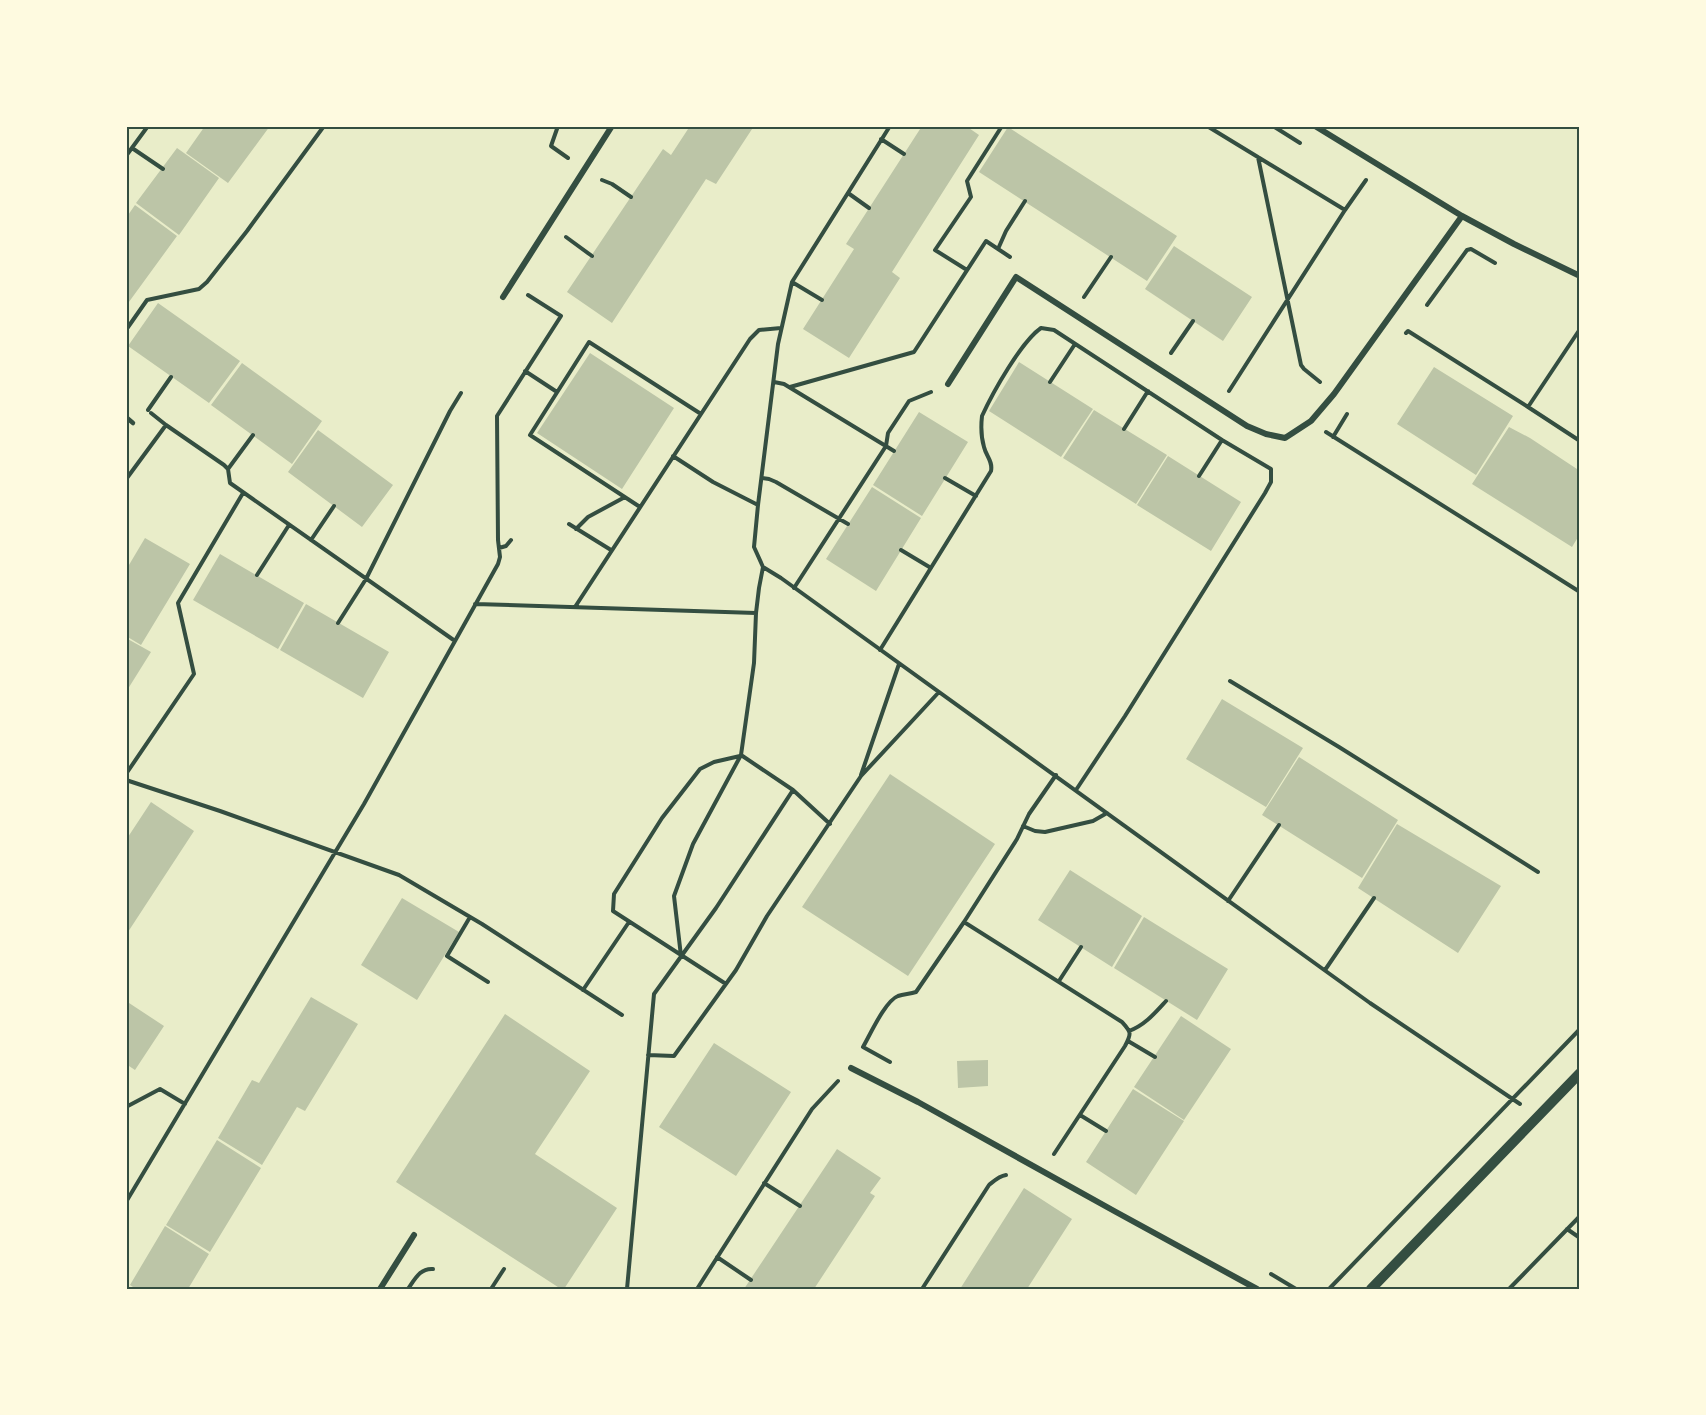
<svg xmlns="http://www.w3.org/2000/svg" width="1706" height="1415" viewBox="0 0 1706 1415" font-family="'Archivo Narrow',sans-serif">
<rect width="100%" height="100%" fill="#e9edc9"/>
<!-- building -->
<path fill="#bcc5a7" d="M 205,126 L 270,126 L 228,183 L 186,153 Z
M 690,126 L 754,126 L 716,184 L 706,179 L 612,323 L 567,292 L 663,149 L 671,155 Z
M 922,126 L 966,126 L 979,135 L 892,272 L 900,278 L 849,358 L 803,329 L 854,249 L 846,244 Z
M 1008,127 L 1177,236 L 1147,281 L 979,172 Z
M 177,148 L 219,178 L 179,235 L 136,203 Z
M 135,205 L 177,236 L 126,306 L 126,218 Z
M 1174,246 L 1252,297 L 1223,341 L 1145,289 Z
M 158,303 L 240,361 L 209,403 L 128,346 Z
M 590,353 L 674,408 L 622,489 L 537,433 Z
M 1019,362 L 1093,409 L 1061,457 L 989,411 Z
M 242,363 L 322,421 L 292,464 L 211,405 Z
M 1434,367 L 1513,416 L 1476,475 L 1397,424 Z
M 1094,410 L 1167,455 L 1136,504 L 1063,458 Z
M 919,412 L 968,442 L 922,516 L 873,485 Z
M 1509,427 L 1530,438 L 1580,471 L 1580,534 L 1572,547 L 1472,484 Z
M 318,430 L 393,485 L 362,527 L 288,472 Z
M 1168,456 L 1241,502 L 1211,551 L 1137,505 Z
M 872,487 L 921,518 L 876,591 L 826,559 Z
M 145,538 L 190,564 L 141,645 L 126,636 L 126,570 Z
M 220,554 L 304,603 L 278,649 L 193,600 Z
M 306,604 L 389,652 L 363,698 L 280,650 Z
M 126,638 L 151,652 L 126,692 Z
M 1222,699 L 1303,748 L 1266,807 L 1186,759 Z
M 1299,757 L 1398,820 L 1362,878 L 1262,815 Z
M 890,774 L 995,844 L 908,976 L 802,907 Z
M 151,802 L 194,831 L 126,935 L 126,840 Z
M 1397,824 L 1501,886 L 1458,953 L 1358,888 Z
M 1070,870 L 1142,916 L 1112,967 L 1038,920 Z
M 402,898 L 459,932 L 417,1000 L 361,965 Z
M 1144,917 L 1228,969 L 1197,1020 L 1114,968 Z
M 311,997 L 358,1024 L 305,1111 L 297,1107 L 262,1165 L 218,1138 L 252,1080 L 259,1083 Z
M 126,1001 L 164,1026 L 135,1070 L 126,1064 Z
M 505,1014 L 590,1071 L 535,1154 L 617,1208 L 564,1289 L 561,1289 L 396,1182 Z
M 1181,1016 L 1231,1049 L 1184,1120 L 1134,1087 Z
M 714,1043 L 791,1092 L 736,1176 L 659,1127 Z
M 988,1060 L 988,1086 L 958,1088 L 957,1061 Z
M 1133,1089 L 1184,1121 L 1136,1195 L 1086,1162 Z
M 217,1140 L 261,1168 L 210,1252 L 166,1225 Z
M 837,1149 L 881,1178 L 870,1193 L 875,1196 L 814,1289 L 744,1289 Z
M 1024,1188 L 1072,1219 L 1027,1289 L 960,1289 Z
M 165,1226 L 209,1254 L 188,1289 L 136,1289 L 130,1285 Z"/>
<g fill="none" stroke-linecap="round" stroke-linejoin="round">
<!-- path -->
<path stroke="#344e41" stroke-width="4" d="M 558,126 L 551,146 L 568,158
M 1207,126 L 1345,210 L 1366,180
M 1273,126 L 1300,143
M 881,139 L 904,154
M 132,148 L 163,169
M 126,156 L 148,126
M 1258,157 L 1301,365 L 1304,369 L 1320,382
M 602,180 L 612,184 L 631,197
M 848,193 L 869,208
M 566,237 L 592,256
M 998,249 L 1006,231 L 1025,201
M 967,270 L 935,250 L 971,197 L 967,181 L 1002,126
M 792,282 L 822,300
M 1084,297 L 1111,257
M 1427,305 L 1467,250 L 1471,249 L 1495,263
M 126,330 L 147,300 L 199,289 L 207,282 L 247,231 L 324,126
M 1406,333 L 1408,331 L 1528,407 L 1580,329
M 1171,353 L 1193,321
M 525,371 L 557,392
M 774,382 L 784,384 L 894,451
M 1050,382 L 1075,344
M 790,387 L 914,352 L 986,241 L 1010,257
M 1229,391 L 1345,210
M 1528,407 L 1580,441
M 148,410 L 171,377
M 151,413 L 166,425
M 1124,429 L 1148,391
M 1326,432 L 1580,592
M 1333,437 L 1347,414
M 673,456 L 713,482 L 758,505
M 228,469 L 253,435
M 1199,476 L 1222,440
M 762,478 L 769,479 L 776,482 L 848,524
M 945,478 L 976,496
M 126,484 L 127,478 L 166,425 L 224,465 L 228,469 L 230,483 L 455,641
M 640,507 L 530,435 L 589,342 L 701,414
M 569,524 L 611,550
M 576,529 L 588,517 L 625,497
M 311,540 L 334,506
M 499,548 L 506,546 L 511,540
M 901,550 L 931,568
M 763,567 L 781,578 L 1370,1003 L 1520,1104
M 257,575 L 289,525
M 794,588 L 886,446 L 888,433 L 909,401 L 931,392
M 475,604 L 756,613
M 575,607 L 750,339 L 759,330 L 781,328
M 338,623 L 366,579 L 450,411 L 461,393
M 880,650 L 991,471 C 993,461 986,456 984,447 C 981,437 981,425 982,416 C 993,392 1021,342 1041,328 L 1054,330 L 1222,440 L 1271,469 L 1271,482 L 1265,493 L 1125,716 L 1076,790
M 1230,681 L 1339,747 L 1538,872
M 126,774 L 194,674 L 178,603 L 243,493
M 861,775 L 899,664
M 126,780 L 220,811 L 399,875 L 482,924 L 622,1015
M 793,790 L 830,824
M 1023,826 L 1035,831 L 1045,832 L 1093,821 L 1107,813
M 1228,901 L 1279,825
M 470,917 L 447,956 L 488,982
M 964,922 L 1122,1022 C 1131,1032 1132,1033 1125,1046 L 1054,1154
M 681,956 L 674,896 L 693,844 L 741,755 L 754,663 L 756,613 L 759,588 L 763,567 L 754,547 L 758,505 L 778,344 L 792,282 L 890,126
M 1325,970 L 1374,898
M 1059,981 L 1081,947
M 726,984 L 613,911 L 614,894 L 662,818 L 700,769 L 714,762 L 740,756
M 583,990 L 629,922
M 1129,1031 C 1145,1025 1155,1013 1166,1001
M 1128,1041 L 1155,1057
M 648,1055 L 674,1056 L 736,970 L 767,916 L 861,776 L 939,692
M 890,1062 L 863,1047 C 870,1035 885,1001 898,996 C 904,994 910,994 916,992 L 964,922 L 1017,839 L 1029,814 L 1056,775
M 126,1107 L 160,1089 L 185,1104
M 1080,1115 L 1106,1131
M 764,1183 L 800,1206
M 126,1202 L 364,804 L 498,564 L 500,557 L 498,540 L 497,416 L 561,316 L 528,295
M 1567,1229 L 1580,1238
M 717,1257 L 751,1280
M 1271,1274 L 1296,1289
M 408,1289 C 415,1279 420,1268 433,1269
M 491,1289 L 504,1269
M 627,1289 L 654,994 L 716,908 L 793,790 L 741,755
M 697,1289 L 812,1109 L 838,1081
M 922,1289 L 989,1185 C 994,1181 999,1176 1006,1175
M 1329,1289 L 1580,1029
M 1509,1289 L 1580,1216"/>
<!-- service -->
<path stroke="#344e41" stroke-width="4.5" d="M 126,417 L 133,423"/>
<!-- minor -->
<path stroke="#344e41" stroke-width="6" d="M 1315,126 L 1462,216 L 1514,244 L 1580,276
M 503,297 L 612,126
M 948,384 L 1016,277 L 1247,426 L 1266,434 L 1285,438 L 1311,421 L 1334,394 L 1462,216
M 851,1068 L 918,1102 L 1116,1212 L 1257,1289
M 380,1289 L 414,1235"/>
<!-- tertiary -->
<path stroke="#344e41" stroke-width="10" d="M 1371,1289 L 1580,1073"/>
</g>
<!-- border -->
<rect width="1706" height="1415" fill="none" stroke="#fefae0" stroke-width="255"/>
<rect x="128" y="128" width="1450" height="1160" fill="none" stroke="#344e41" stroke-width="2"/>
</svg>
